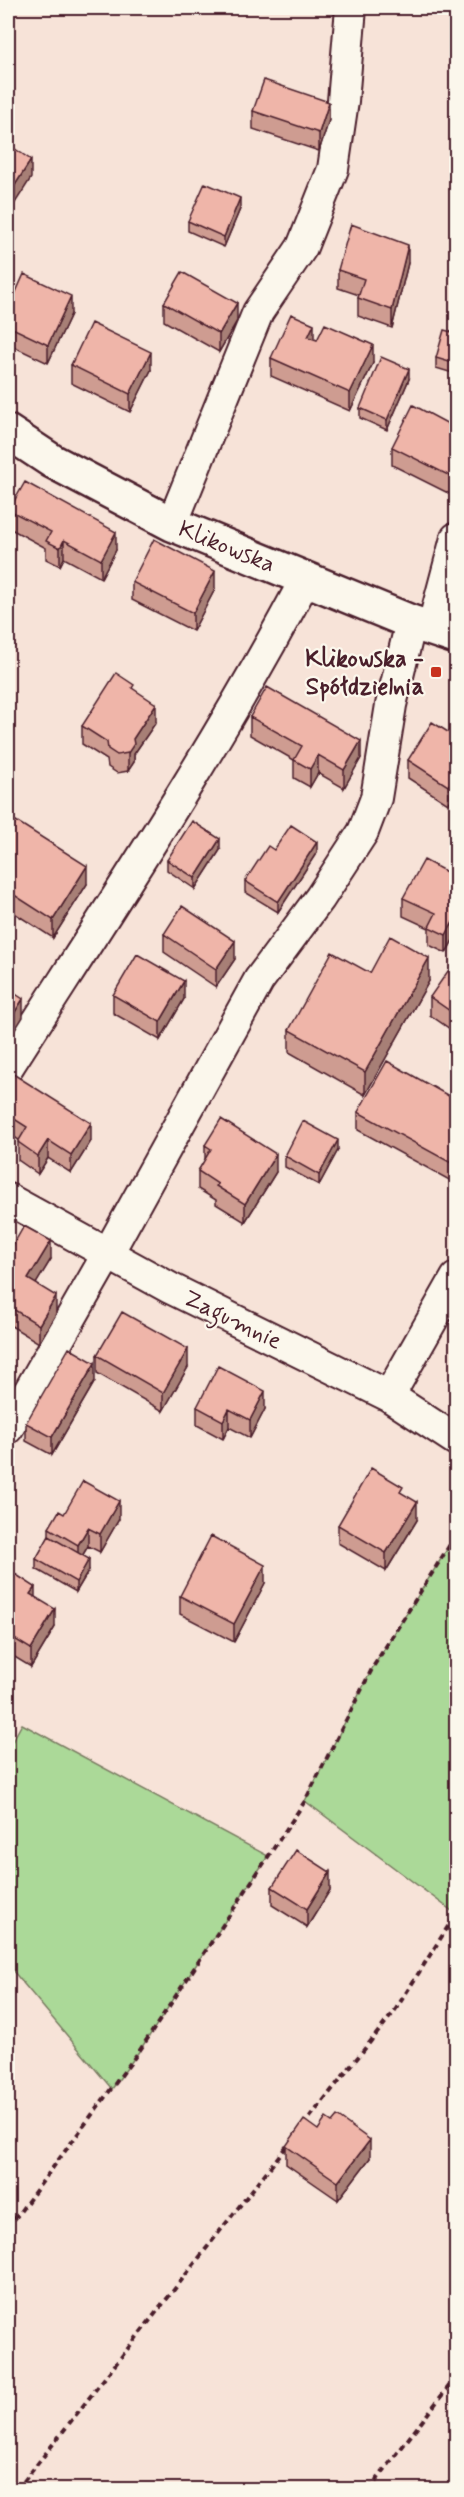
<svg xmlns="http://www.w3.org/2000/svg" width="464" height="2497" viewBox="0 0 464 2497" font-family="Mynerve,sans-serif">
<rect width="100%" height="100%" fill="#f7e3d8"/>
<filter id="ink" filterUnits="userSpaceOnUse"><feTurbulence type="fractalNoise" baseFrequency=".0167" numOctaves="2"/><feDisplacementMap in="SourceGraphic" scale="12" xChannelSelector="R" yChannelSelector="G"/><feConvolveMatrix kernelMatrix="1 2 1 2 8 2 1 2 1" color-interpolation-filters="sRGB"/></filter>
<g filter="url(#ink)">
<!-- green -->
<path fill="#abd998" stroke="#7a7c62" stroke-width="1.5" d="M 456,1535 L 456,1914 L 305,1801 L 373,1667 Z
M 22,1724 L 268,1856 L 140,2050 L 112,2089 L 8,1965 L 8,1749 Z"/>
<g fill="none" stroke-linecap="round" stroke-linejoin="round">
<defs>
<path id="minor" d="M 172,524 L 258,312 L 302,247 L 333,169 L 343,101 L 351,8
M 432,629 L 456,538
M 8,1067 C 110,907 217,747 306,578
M 8,1199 L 170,1288 L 389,1396 L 456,1440
M 389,1396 L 456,1278
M 8,1428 L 107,1255 L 259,980 L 320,898 L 363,832 L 376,798 L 391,705 L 411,622"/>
<path id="tertiary" d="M 8,432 L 52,461 L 172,524 L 411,622 L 456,637"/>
</defs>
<!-- minor casing -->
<use href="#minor" stroke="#4a1f2b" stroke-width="34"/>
<!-- tertiary casing -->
<use href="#tertiary" stroke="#4a1f2b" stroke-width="38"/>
<!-- path -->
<path stroke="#4a1f2b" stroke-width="4" stroke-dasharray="6 4.5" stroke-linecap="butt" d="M 303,2126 L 394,2012 L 456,1914
M 8,2228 L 140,2050 L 305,1801 L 373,1667 L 456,1535
M 17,2490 L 289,2143
M 369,2490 L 456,2377"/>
<!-- minor -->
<use href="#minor" stroke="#fbf7ec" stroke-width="30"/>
<!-- tertiary -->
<use href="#tertiary" stroke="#fbf7ec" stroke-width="33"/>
</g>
<!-- wall -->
<path fill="#ce9c91" stroke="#4a1f2b" stroke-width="1.5" d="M 253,111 L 329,120 L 319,151 L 253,129 Z
M 240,209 L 224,247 L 188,231 L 188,221 Z
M 408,263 L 392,328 L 358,316 L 358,298 L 359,295 L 338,288 L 338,270 Z
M 164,303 L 237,321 L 219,352 L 164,321 Z
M 8,310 L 71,314 L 48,363 L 8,344 Z
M 456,333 L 456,374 L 436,368 L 436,358 Z
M 314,339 L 373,363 L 350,411 L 271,376 L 271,358 Z
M 71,365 L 151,370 L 130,412 L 71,383 Z
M 409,379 L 387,430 L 360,418 L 360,408 Z
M 456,428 L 452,495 L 392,465 L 392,447 Z
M 9,510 L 116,550 L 101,578 L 64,558 L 60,566 L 46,559 L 46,548 L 9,528 Z
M 132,582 L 215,589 L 193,631 L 132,600 Z
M 134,690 L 156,722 L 134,754 L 134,762 L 128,771 L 117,773 L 108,767 L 107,760 L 82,744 L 82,726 Z
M 250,717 L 361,758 L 344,788 L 318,773 L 310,787 L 294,778 L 294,760 L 250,735 Z
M 456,737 L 456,796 L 455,795 L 448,804 L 408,778 L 408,760 Z
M 8,835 L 87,884 L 53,938 L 8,909 Z
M 220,850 L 195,889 L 167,870 L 167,860 Z
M 274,850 L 317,852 L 278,912 L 245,892 L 245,881 Z
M 456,877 L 456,941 L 453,940 L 446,953 L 429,945 L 429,928 L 403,916 L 403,898 Z
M 164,934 L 235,959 L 216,987 L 164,952 Z
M 370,973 L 429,981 L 365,1095 L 289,1052 L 289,1030 Z
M 456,977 L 456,1033 L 430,1015 L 430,997 Z
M 113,995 L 184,999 L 160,1040 L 113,1013 Z
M 8,1077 L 91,1141 L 71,1173 L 48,1158 L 38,1174 L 18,1160 L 18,1142 L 19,1140 L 8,1133 Z
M 456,1100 L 453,1182 L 358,1130 L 358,1112 Z
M 205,1145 L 276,1172 L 245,1222 L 216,1204 L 216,1200 L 198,1189 L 198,1171 L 205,1160 Z
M 338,1150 L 319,1185 L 285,1167 L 285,1156 Z
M 8,1254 L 51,1259 L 36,1283 L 56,1314 L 39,1343 L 8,1324 Z
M 97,1355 L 188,1367 L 163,1411 L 97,1373 Z
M 95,1381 L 52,1455 L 26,1441 L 26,1423 Z
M 197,1407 L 265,1409 L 250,1438 L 229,1427 L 223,1439 L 197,1425 Z
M 64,1514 L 119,1519 L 100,1552 L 88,1546 L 82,1556 L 89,1570 L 76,1592 L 36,1569 L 36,1559 L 49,1536 L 49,1528 Z
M 417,1520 L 386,1571 L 338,1543 L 338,1525 Z
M 8,1581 L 35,1597 L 55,1627 L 31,1667 L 8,1653 Z
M 265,1583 L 234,1642 L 180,1614 L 180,1596 Z
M 272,1887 L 330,1890 L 307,1927 L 272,1905 Z
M 318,2130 L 370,2158 L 338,2200 L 286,2164 L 286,2146 Z"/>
<!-- shaded-wall -->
<path fill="#a77f76" stroke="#4a1f2b" stroke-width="1.5" d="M 329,102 L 329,120 L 319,151 L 319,133 Z
M 31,160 L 31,178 L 8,214 L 8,196 Z
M 240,198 L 240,209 L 224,247 L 224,237 Z
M 408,245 L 408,263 L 392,328 L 392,310 Z
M 71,296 L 71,314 L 48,363 L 48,345 Z
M 237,303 L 237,321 L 219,352 L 219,334 Z
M 314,324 L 314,342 L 308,337 Z
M 373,345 L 373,363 L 350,411 L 350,393 Z
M 151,352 L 151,370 L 130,412 L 130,394 Z
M 409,369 L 409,379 L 387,430 L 387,420 Z
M 456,468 L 456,486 L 452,495 L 452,477 Z
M 116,532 L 116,550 L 101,578 L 101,560 Z
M 64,540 L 64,558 L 60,566 L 60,548 Z
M 215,571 L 215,589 L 193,631 L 193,613 Z
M 10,695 L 10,713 L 8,717 L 8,699 Z
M 156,704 L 156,722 L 134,754 L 134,762 L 128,771 L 128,753 L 133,739 Z
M 361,741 L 361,758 L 344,788 L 344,770 Z
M 318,755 L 318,773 L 310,787 L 310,769 Z
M 455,777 L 455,795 L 448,804 L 448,786 Z
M 220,839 L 220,850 L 195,889 L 195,878 Z
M 317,842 L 317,852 L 278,912 L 278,902 Z
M 87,866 L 87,884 L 53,938 L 53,920 Z
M 453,922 L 453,940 L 446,953 L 446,935 Z
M 235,941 L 235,959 L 216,987 L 216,969 Z
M 429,958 L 429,981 L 365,1095 L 365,1072 Z
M 184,981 L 184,999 L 160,1040 L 160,1022 Z
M 23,999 L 23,1017 L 8,1041 L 8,1023 Z
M 91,1123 L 91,1141 L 71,1173 L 71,1155 Z
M 48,1140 L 48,1158 L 38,1174 L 38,1156 Z
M 338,1140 L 338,1150 L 319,1185 L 319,1175 Z
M 276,1154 L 276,1172 L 245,1222 L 245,1204 Z
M 456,1157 L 456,1175 L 453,1182 L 453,1164 Z
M 51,1241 L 51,1259 L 28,1297 L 28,1279 Z
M 56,1296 L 56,1314 L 39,1343 L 39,1325 Z
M 188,1349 L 188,1367 L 163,1411 L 163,1393 Z
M 95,1363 L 95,1381 L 52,1455 L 52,1437 Z
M 265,1391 L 265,1409 L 250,1438 L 250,1420 Z
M 229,1409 L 229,1427 L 223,1439 L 223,1421 Z
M 119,1501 L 119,1519 L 100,1552 L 100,1534 Z
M 417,1502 L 417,1520 L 386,1571 L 386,1553 Z
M 88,1528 L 88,1546 L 78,1563 L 78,1545 Z
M 89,1559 L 89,1570 L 76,1592 L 76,1582 Z
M 265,1565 L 265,1583 L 234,1642 L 234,1624 Z
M 35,1587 L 35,1605 L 30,1594 Z
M 55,1609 L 55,1627 L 31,1667 L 31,1649 Z
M 330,1872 L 330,1890 L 307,1927 L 307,1909 Z
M 370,2140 L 370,2158 L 338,2200 L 338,2182 Z"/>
<!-- building -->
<path fill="#efb5a9" stroke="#4a1f2b" stroke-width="1.5" d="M 264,80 L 329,102 L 319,133 L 253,111 Z
M 8,144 L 31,160 L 8,196 Z
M 205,183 L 240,198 L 224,237 L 188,221 Z
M 351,224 L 408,245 L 392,310 L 358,298 L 364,279 L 338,270 Z
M 182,272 L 237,303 L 219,334 L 164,303 Z
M 24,274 L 71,296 L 48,345 L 8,326 L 8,310 Z
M 291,314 L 314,324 L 308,337 L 317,340 L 325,324 L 373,345 L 350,393 L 271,358 Z
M 91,323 L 151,352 L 130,394 L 71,365 Z
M 444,330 L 456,333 L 456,364 L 436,358 Z
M 381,357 L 409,369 L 387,420 L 360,408 Z
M 413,405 L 456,428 L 456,468 L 452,477 L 392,447 Z
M 25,482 L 116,532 L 101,560 L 64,540 L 60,548 L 46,541 L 51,532 L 9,510 Z
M 154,539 L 215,571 L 193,613 L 132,582 Z
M 116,673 L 134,685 L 132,688 L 156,704 L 133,739 L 134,744 L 128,753 L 117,755 L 108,749 L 107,742 L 82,726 Z
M 267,687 L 361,741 L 344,770 L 318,755 L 310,769 L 294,760 L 302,746 L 250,717 Z
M 432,722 L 456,737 L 456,778 L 455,777 L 448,786 L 408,760 Z
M 16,821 L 87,866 L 53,920 L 8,891 L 8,835 Z
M 192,821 L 220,839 L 195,878 L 167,860 Z
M 291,825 L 317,842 L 278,902 L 245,881 L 268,846 L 274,850 Z
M 424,860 L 456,877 L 456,924 L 453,922 L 446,935 L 429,927 L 436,913 L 403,898 Z
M 182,906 L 235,941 L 216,969 L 164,934 Z
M 390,936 L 429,958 L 365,1072 L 289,1030 L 332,952 L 370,973 Z
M 137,954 L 184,981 L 160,1022 L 113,995 Z
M 448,971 L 456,977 L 456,1015 L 430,997 Z
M 8,989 L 23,999 L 8,1023 Z
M 387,1061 L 456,1100 L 456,1157 L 453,1164 L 358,1112 Z
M 10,1072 L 91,1123 L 71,1155 L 48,1140 L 38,1156 L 18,1142 L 27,1127 L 8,1115 L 8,1077 Z
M 221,1119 L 276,1154 L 245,1204 L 216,1186 L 218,1184 L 198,1171 L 211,1149 L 205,1145 Z
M 303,1121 L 338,1140 L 319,1175 L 285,1156 Z
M 24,1226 L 51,1241 L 28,1279 L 56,1296 L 39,1325 L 8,1306 L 8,1254 Z
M 122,1312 L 188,1349 L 163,1393 L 97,1355 Z
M 69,1348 L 95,1363 L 52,1437 L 26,1423 Z
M 218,1366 L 265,1391 L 250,1420 L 229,1409 L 223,1421 L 197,1407 Z
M 371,1468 L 403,1487 L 400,1492 L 417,1502 L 386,1553 L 338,1525 Z
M 83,1481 L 119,1501 L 100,1534 L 88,1528 L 78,1545 L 49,1528 L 59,1511 L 64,1514 Z
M 49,1536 L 89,1559 L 76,1582 L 36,1559 Z
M 211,1536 L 265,1565 L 234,1624 L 180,1596 Z
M 15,1574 L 35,1587 L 30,1594 L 55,1609 L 31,1649 L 8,1635 L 8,1581 L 10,1583 Z
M 296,1850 L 330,1872 L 307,1909 L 272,1887 Z
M 337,2116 L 370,2140 L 338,2182 L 286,2146 L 304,2120 L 318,2130 L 326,2118 L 332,2122 Z"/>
</g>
<!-- markers -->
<rect fill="#c8321e" stroke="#fbf7ec" stroke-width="2" x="430" y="666" width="12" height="12" rx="3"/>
<g text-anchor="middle" stroke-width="4.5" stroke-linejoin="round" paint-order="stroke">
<!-- street labels -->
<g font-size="24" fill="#4a1f2b" stroke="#fbf7ec">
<text transform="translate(227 546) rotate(22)" y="8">Klikowska</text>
<text transform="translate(233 1319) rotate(26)" y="8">Zagumnie</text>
</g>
<!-- poi labels -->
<g font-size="24" font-weight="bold" fill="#4a1f2b" stroke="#fbf7ec" text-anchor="end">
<text x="424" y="666">Klikowska -<tspan x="424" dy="28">Spółdzielnia</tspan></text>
</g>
</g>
<!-- margin -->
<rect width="464" height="2497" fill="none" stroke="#fbf7ec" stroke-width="30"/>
<rect x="15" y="15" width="434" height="2467" fill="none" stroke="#4a1f2b" stroke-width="2" filter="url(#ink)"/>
</svg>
